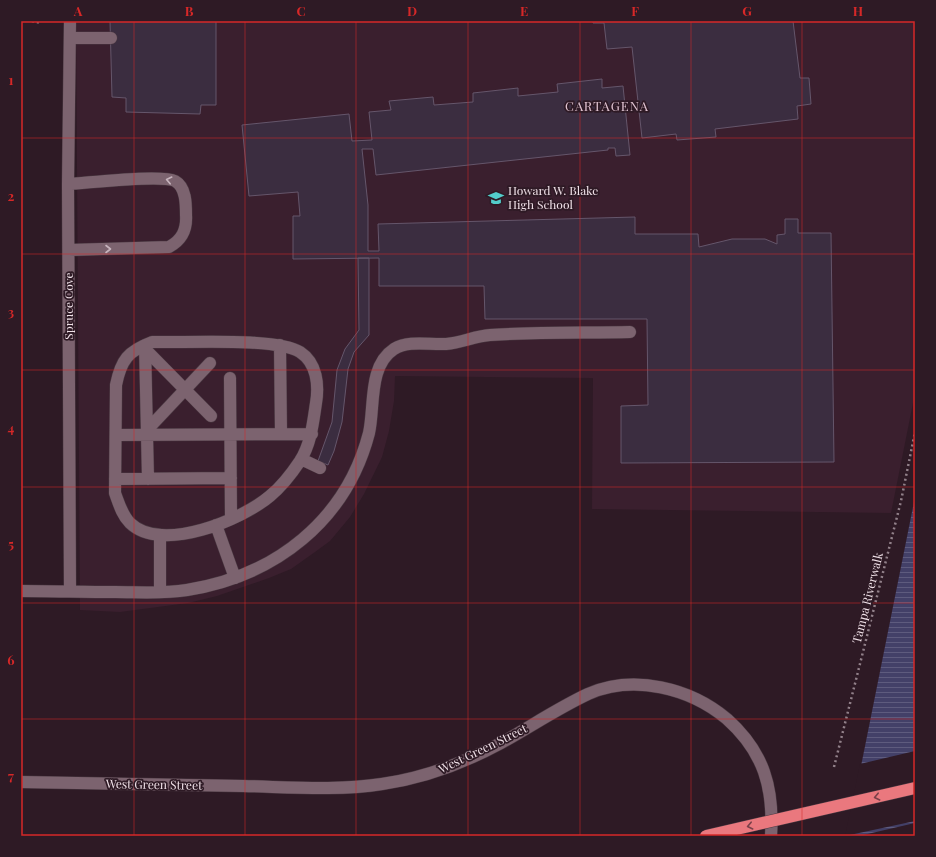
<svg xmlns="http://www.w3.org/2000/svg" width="936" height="857" viewBox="0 0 936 857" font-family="'Playfair Display',serif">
<defs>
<pattern id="water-rules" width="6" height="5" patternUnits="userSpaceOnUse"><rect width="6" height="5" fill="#434068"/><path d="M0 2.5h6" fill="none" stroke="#5e5b7e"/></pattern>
</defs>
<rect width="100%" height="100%" fill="#2e1a25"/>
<!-- built -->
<path fill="#3a1f2e" d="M 76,21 L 915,21 L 915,393 L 891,513 L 592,509 L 593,378 L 395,376 L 394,401 L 389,431 L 382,457 L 364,494 L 350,517 L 330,541 L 315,552 L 291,569 L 269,578 L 217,596 L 188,603 L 120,612 L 80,610 Z"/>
<!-- water -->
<path fill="url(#water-rules)" d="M 915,497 L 915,836 L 847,836 Z"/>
<!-- pier -->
<path fill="#2e1a25" d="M 915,751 L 915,821 L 845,836 L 860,764 Z
M 915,823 L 915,836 L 859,836 Z"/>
<!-- building -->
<path fill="#3b2d40" stroke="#65566b" d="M 110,21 L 216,21 L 216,105 L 201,105 L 200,114 L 126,112 L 126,98 L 112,97 Z
M 593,21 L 793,21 L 800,78 L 809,78 L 811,104 L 797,106 L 798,119 L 715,129 L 716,137 L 677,140 L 676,134 L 642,138 L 632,47 L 607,49 L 604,23 L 593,23 Z
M 602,79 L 602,88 L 623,86 L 630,155 L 616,156 L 615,148 L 608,148 L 608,150 L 376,175 L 373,149 L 362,149 L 368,205 L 368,251 L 379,251 L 378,224 L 635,217 L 635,234 L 698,234 L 699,247 L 732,239 L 765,239 L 777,244 L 777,235 L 785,234 L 785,219 L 798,219 L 798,233 L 831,233 L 834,462 L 621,463 L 621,406 L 648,405 L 647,319 L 485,319 L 484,286 L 379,286 L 379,258 L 293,259 L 293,216 L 300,216 L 298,192 L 249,196 L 242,125 L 349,114 L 352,141 L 372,140 L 369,112 L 391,110 L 389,101 L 433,97 L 434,105 L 473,102 L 473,93 L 518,88 L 518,96 L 558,92 L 557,84 Z
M 358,258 L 369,258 L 369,335 L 354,352 L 348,369 L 342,422 L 334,451 L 328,465 L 318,461 L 332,422 L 337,370 L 345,349 L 359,330 Z"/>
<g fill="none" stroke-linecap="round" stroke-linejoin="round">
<defs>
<path id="minor" d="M 70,21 L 68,184 L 70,591
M 70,38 L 111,38
M 68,184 C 88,183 161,174 175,181 C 186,187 186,204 186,215 C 187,230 182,240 169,247 L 69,250
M 152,342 C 183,343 277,337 300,352 C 317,363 319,385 316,403 C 313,423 311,444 300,461 C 292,473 281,487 270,496 C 243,519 162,554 130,523 C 122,515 119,504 115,493 L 116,385 C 121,360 128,351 152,342 Z
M 145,345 L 148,479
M 280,345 L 281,434
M 145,349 L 211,416
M 230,378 L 231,519
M 147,430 L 210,363
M 116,435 L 312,434
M 301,459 L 320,468
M 115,479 L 231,478
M 216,525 L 235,578
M 160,535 L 160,592
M 21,591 C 52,591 84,592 115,592 C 139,592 163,594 187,590 C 275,576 346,521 369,433 C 375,406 368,366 394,349 C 409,340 429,345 446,344 C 461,343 475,336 490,335 C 537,332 583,333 630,332
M 21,782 C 95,784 169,785 243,786 C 289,787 337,791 382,784 C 424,778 464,763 501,743 C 530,727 558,708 588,694 C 634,674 690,688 727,719 C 764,752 774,788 771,836"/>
</defs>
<!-- minor casing -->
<use href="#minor" stroke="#4a3942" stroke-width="13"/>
<!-- path -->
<path stroke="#92818a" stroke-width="2.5" stroke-dasharray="2 3" stroke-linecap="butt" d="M 32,21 L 41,23
M 834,767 L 901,501 L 915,432"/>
<!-- minor -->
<use href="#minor" stroke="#7c636f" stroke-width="12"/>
<defs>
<path id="highway-bridge" d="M 706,836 L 915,788"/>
</defs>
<!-- highway-bridge casing -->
<use href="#highway-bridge" stroke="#4a3942" stroke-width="13" stroke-linecap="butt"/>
<!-- highway-bridge -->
<use href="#highway-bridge" stroke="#ea787e" stroke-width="12"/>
</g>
<!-- one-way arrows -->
<defs><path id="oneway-chevron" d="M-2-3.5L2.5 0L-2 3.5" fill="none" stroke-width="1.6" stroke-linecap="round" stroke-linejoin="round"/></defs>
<g stroke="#c7b4bd">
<use href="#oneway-chevron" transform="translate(169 180) rotate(-167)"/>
<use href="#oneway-chevron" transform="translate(108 249)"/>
</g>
<g stroke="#794049">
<use href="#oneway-chevron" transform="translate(877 797) rotate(167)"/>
<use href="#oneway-chevron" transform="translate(750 826) rotate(167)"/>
</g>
<!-- grid -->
<path fill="none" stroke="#d62828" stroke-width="1" stroke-opacity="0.55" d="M 134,21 L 134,836M 245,21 L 245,836M 356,21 L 356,836M 468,21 L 468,836M 580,21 L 580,836M 691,21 L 691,836M 802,21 L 802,836M 21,138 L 915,138M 21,254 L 915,254M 21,370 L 915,370M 21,487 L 915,487M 21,603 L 915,603M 21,719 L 915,719"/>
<!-- icons -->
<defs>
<symbol id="school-bare" viewBox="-9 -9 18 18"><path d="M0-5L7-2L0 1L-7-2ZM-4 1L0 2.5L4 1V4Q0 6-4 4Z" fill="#53cdcb" stroke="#2e1a25" stroke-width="2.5" paint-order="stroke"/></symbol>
</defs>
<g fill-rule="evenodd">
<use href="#school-bare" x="485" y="187" width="22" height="22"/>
</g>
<g text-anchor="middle" stroke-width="3.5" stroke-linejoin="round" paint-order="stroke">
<!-- poi labels -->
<g font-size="12" fill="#efe0e7" stroke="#2e1a25" text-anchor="start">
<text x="508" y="195">Howard W. Blake<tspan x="508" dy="14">High School</tspan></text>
</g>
<!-- street labels -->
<g font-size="12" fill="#efe0e7" stroke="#2e1a25">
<text transform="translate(69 306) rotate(-90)" y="4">Spruce Cove</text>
<text transform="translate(868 598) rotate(-76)" y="4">Tampa Riverwalk</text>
<text transform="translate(483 749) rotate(-26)" y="4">West Green Street</text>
<text transform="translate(154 785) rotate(1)" y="4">West Green Street</text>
</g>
<!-- neighbourhood labels -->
<g font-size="13" letter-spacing="1" fill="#e1c4d2" stroke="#2e1a25">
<text x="607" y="111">CARTAGENA</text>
</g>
</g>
<!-- border -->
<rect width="936" height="857" fill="none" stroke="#2e1a25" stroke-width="44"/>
<rect x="22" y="22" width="892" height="813" fill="none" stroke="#d62828" stroke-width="1.5"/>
<g font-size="13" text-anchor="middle" font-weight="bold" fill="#d62828">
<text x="78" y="16">A</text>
<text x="189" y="16">B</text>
<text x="301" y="16">C</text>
<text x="412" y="16">D</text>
<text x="524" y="16">E</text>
<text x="635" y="16">F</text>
<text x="747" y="16">G</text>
<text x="858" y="16">H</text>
<text x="11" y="85">1</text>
<text x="11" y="201">2</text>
<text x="11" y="317">3</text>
<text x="11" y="433">4</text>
<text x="11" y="549">5</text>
<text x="11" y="665">6</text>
<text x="11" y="781">7</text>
</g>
</svg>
